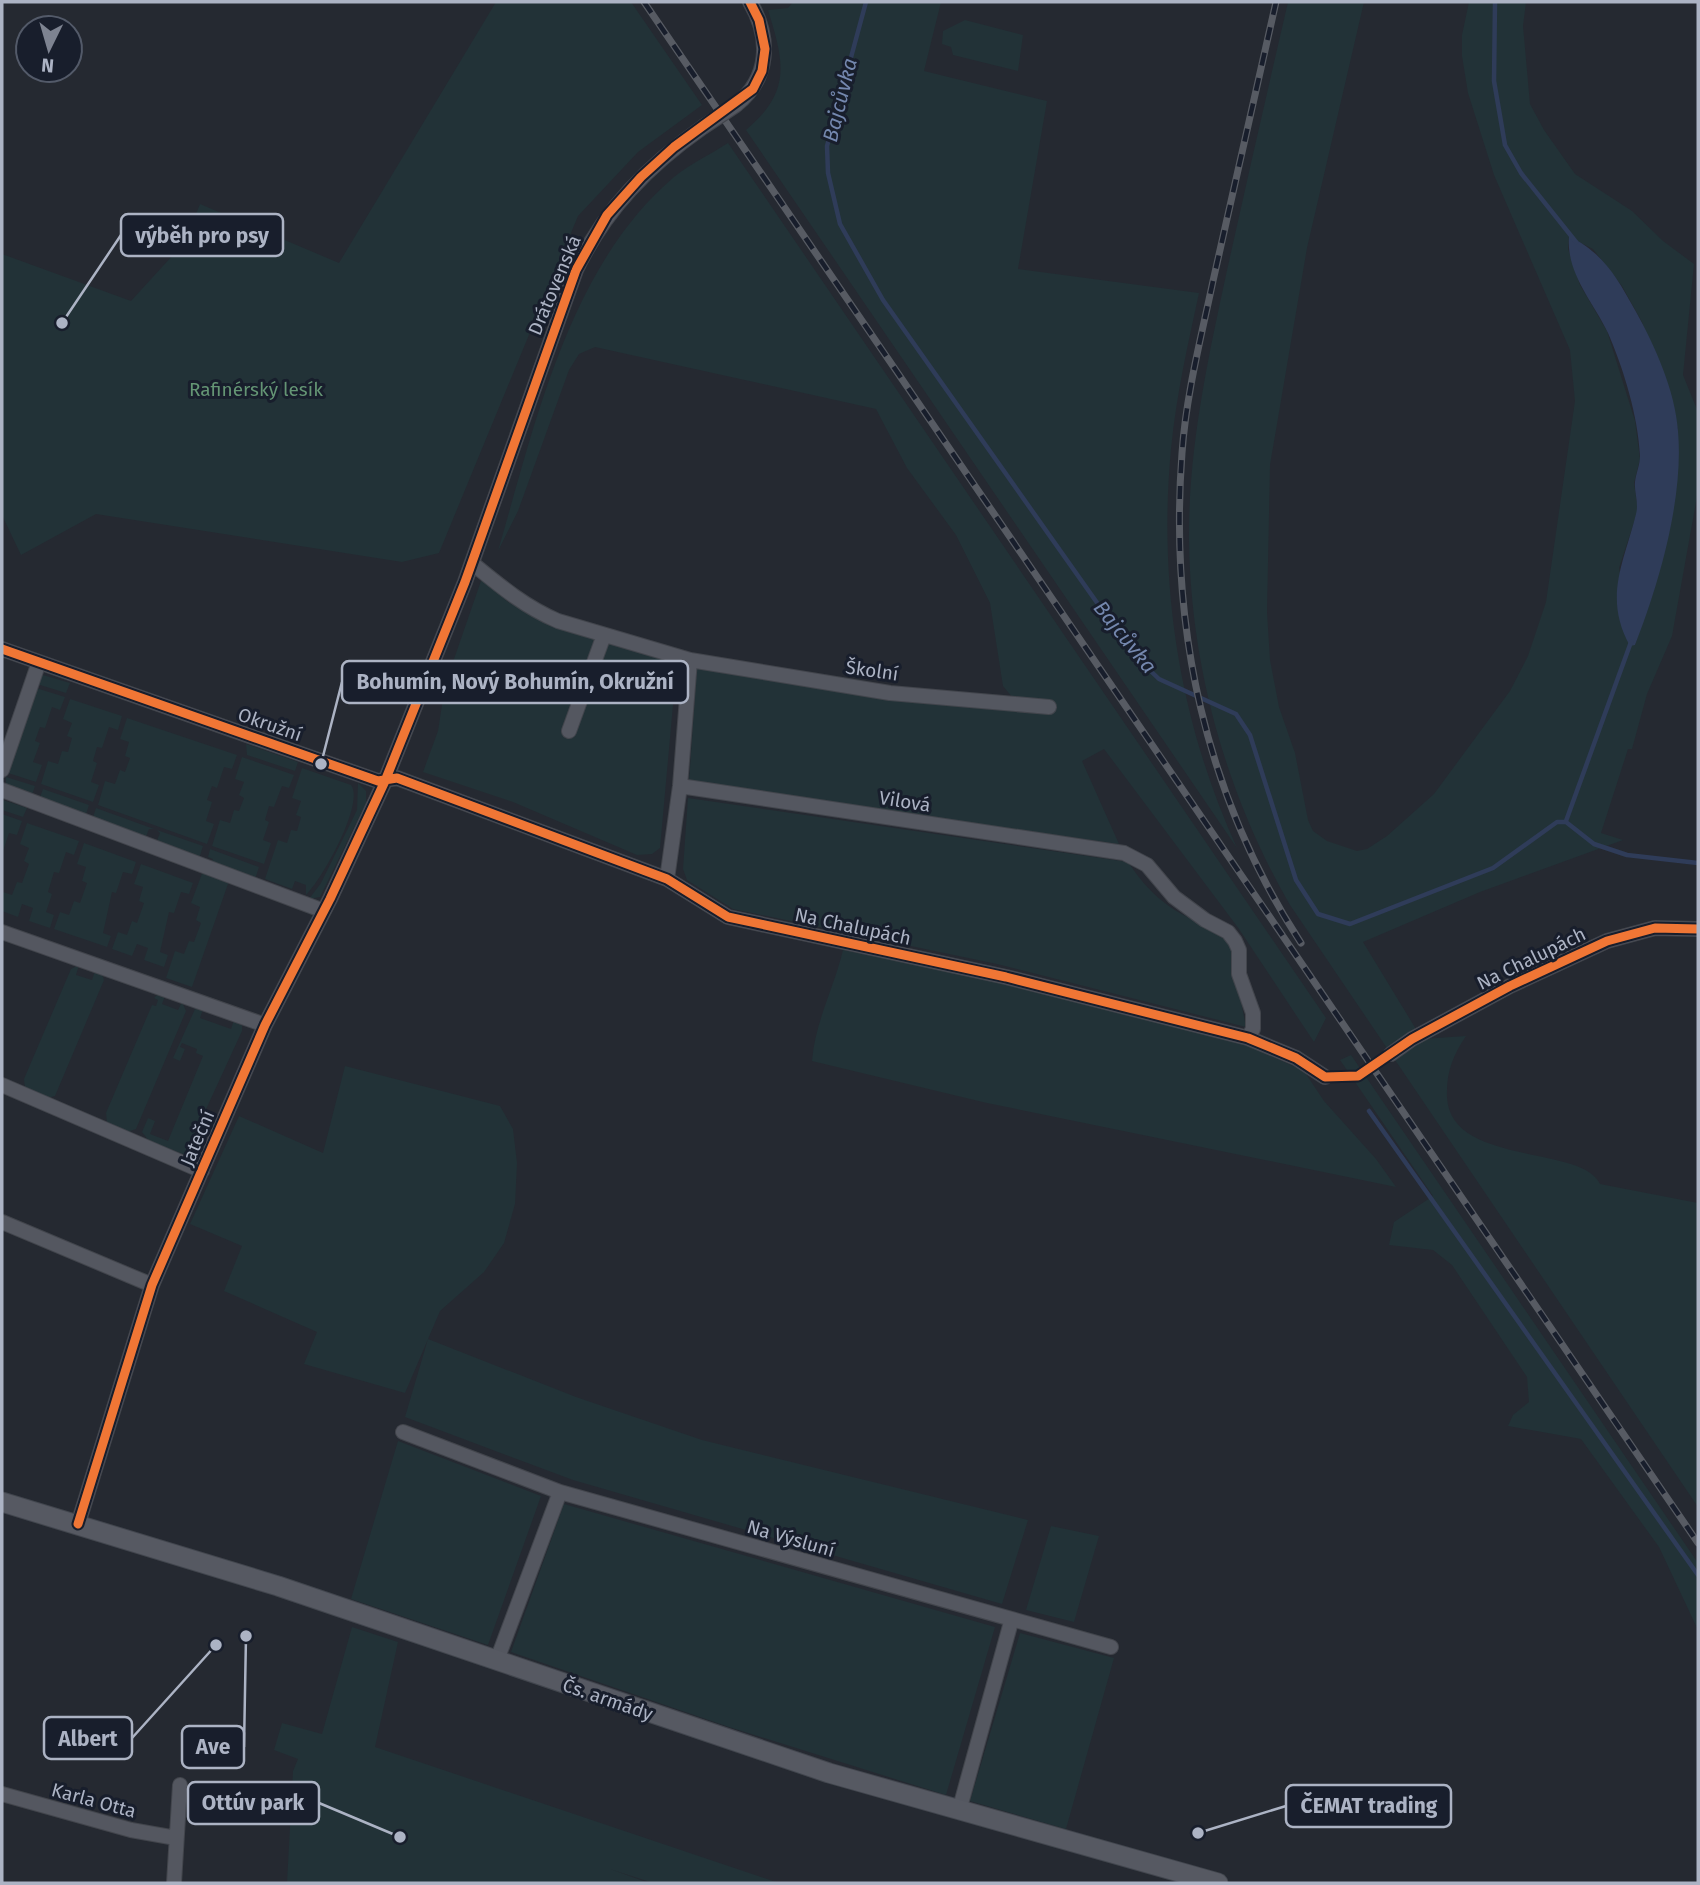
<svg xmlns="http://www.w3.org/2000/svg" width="1700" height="1885" viewBox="0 0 1700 1885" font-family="'Fira Sans',sans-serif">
<rect width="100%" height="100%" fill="#252931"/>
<!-- green -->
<path fill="#223237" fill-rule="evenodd" d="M 496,2 L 631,2 L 702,105 L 638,152 L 578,216 L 439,553 L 402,562 L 96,514 L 21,555 L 2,515 L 2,254 L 131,301 L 184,243 L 200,204 L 339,263 Z
M 793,2 L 941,2 L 924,71 L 1047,101 L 1018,269 L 1199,293 C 1188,344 1176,396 1171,449 C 1158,586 1180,723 1237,848 L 746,130 C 792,91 784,62 768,10 L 788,8 Z
M 1288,2 L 1364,2 L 1307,248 L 1270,465 L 1267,612 L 1270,660 L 1279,707 L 1295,753 L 1308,820 L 1313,831 L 1327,841 L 1357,851 L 1367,849 L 1387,836 L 1434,794 L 1510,691 L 1528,656 L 1546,602 L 1575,401 L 1570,350 L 1494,175 L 1468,93 L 1462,56 L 1462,35 L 1469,2 L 1526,2 L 1523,26 L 1530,104 L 1544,130 L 1575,174 L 1632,211 L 1663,241 L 1694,264 L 1683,375 L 1698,412 L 1698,491 L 1672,636 L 1647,694 L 1632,749 L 1628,749 L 1601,833 L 1623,840 L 1480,892 L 1363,942 L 1422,1039 L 1466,1036 C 1453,1055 1446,1073 1447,1097 C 1450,1166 1583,1145 1600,1184 L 1698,1203 L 1698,1507 L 1290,905 C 1227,796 1191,669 1189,542 C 1188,451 1207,363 1226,275 C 1246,184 1267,93 1288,2 ZM 1569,237 L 1593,249 L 1622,286 L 1642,322 L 1678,429 L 1678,458 L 1666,544 L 1635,645 L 1619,568 L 1638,510 L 1634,483 L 1640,459 L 1635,421 L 1607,331 L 1580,285 L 1568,249 Z
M 965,20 L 1023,35 L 1018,71 L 953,55 L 951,47 L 942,44 L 943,31 Z
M 728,143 L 1326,1018 L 1314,1042 L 1239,929 L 1104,749 L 1082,761 L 1119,844 L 689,782 L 697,667 L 1022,709 L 1003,686 L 990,603 L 956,535 L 907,468 L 876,409 L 595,347 L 579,354 L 569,370 L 518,511 L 498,551 C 535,424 569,266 674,177 C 690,164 711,154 728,143 Z
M 482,578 L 508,602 L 555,627 L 664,657 L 676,672 L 660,848 L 652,854 L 637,855 L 513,802 L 423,772 L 438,731 L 445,685 Z
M 43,675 L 70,683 L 66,693 L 37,684 Z
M 36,688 L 65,697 L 60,710 L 52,707 L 45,728 L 40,727 L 35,741 L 40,743 L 33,762 L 42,765 L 36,782 L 8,773 Z
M 70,699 L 122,716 L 118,730 L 109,727 L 102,748 L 97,747 L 93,761 L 97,763 L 91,782 L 99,785 L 93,802 L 41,784 L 48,761 L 58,764 L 62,751 L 68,752 L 72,738 L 67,736 L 72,723 L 63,719 Z
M 127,718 L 237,755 L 232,769 L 224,767 L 217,788 L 212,786 L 207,800 L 212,802 L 206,821 L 214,824 L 207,844 L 98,805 L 105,781 L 115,784 L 120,770 L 125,772 L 130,758 L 125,756 L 129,742 L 120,739 Z
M 246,744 L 298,762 L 295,771 L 247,755 Z
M 242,757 L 294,775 L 289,788 L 282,786 L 274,807 L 269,806 L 265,820 L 269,822 L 263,840 L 271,843 L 264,864 L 212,846 L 220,820 L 230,823 L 234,810 L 239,811 L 244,798 L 239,795 L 244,782 L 235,779 Z
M 302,768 L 351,785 C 365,803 322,880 306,895 L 306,885 L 295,881 L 292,889 L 265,879 L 278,840 L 287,843 L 291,830 L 297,831 L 301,817 L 296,815 L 301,801 L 292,798 Z
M 6,777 L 35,786 L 31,798 L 6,785 Z
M 358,783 L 366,791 L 366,803 L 320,897 L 309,899 L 321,883 L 357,810 Z
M 43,789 L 89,805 L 85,817 L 39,800 Z
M 688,798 L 1128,862 C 1155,903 1179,915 1223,933 L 1229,941 L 1246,1027 L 997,964 L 733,909 L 687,880 L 683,869 Z
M 3,800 L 27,808 L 23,817 L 2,810 Z
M 96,808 L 154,829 L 149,829 L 145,839 L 92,820 Z
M 2,814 L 22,821 L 17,835 L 9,833 L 2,854 Z
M 27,823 L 79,841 L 74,855 L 66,852 L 59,873 L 54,872 L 48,892 L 52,894 L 46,912 L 54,915 L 50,928 L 29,921 L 33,908 L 22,904 L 18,917 L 2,911 L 3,892 L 12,895 L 17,882 L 22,883 L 29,864 L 24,861 L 29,848 L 20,844 Z
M 157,830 L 203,846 L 199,859 L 156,843 L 160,833 Z
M 84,843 L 136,862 L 132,874 L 123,872 L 116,893 L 112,892 L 103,933 L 111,936 L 107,947 L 54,929 L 60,912 L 69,915 L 74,901 L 80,903 L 87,883 L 82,881 L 86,867 L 77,864 Z
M 210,849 L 259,867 L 255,879 L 211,863 L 213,859 L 208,857 Z
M 141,864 L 193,883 L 189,894 L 181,892 L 174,913 L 169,912 L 160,952 L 168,955 L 164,967 L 144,960 L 148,948 L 137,944 L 132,956 L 112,949 L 118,932 L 127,935 L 132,921 L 137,923 L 144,903 L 139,901 L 143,887 L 134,884 Z
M 203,871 L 229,881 L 192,987 L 166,978 L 175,951 L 184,954 L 189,941 L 194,942 L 201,923 L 196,920 L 200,907 L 191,903 Z
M 843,950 L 987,979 L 1240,1042 L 1304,1071 L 1324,1101 L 1376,1159 L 1396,1187 L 987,1103 L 812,1061 C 815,1022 834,988 843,950 Z
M 79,965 L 76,975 L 92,980 L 95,971 L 102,974 L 104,980 L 55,1096 L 47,1098 L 25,1089 L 24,1079 L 71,969 Z
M 157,995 L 165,996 L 162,1004 L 178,1010 L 182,1002 L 186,1011 L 136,1129 L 127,1132 L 107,1122 L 106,1113 L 152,1005 L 156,1006 L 158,1000 L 154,998 Z
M 195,1009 L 203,1009 L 200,1018 L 231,1029 L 234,1020 L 242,1023 L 242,1031 L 185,1155 L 149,1141 L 142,1132 L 148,1118 L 155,1121 L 150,1134 L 168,1141 L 203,1056 L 196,1053 L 197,1049 L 182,1043 L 180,1047 L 185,1049 L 180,1061 L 173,1058 Z
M 1351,1055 L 1698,1563 L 1698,1630 L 1659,1547 L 1581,1439 L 1508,1426 L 1513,1415 L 1529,1402 L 1527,1377 L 1452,1265 L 1433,1250 L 1389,1245 L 1394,1222 L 1433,1196 L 1340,1060 Z
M 345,1066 L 500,1106 L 513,1129 L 517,1163 L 515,1204 L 504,1243 L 484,1272 L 440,1311 L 405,1393 L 304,1364 L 317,1332 L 224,1291 L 242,1246 L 190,1224 L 239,1116 L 323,1153 Z
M 428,1339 L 576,1397 L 702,1440 L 1028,1520 L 1002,1604 L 573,1480 L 405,1417 Z
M 398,1441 L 541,1496 L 488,1645 L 351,1599 Z
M 564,1504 L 995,1627 L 946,1795 L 729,1727 L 511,1652 Z
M 1051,1526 L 1099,1536 L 1074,1622 L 1026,1610 Z
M 352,1627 L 398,1642 L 375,1747 L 779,1883 L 653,1883 L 610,1869 L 649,1883 L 287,1883 L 293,1771 L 298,1759 L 274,1750 L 282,1723 L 322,1734 Z
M 1020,1633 L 1114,1658 L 1066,1829 L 970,1801 Z"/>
<!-- water -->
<path fill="#2f3c59" d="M 1569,236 C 1604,254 1616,276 1635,310 C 1655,346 1675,390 1678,431 C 1684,498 1659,584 1635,645 L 1630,646 C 1603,597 1624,563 1636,514 C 1639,503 1634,492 1635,482 C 1636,473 1640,465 1640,456 C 1638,416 1624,370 1608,333 C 1593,301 1566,274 1569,236 Z"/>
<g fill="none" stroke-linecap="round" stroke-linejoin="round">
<!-- stream -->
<path stroke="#2f3c59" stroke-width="4.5" d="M 866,2 L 827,146 L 828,173 L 840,224 L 883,300 L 1134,655 L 1159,679 L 1236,714 L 1250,735 L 1296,880 L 1318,914 L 1350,924 L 1493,868 L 1557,822 L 1566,822 L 1594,844 L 1627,855 L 1698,863
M 1495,2 L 1494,81 L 1505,145 L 1521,173 L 1576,242
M 1566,821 L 1631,642
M 1369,1111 L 1698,1575"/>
<defs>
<path id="minor" d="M 736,105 C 770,78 771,38 750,2
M 472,563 C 500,586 525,607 558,621 L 690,660 L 890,693 L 1049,707
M 2,649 L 378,781 L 397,778 L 667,879 L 728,917 L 1006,977 L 1248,1038 L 1296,1058 L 1325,1077
M 569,731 L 604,635
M 2,770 L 39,662
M 680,786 L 1124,853 L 1147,865 L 1174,897 L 1205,920 L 1228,932 L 1235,941 L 1239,950 L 1239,974 L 1253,1013 L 1253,1029 L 1248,1038
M 2,790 L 324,911
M 667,879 L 680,786 L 690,660
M 2,932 L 265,1025
M 1391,1054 L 1412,1039 L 1510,986 L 1607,941 L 1655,928 L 1698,929
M 2,1085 L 202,1171
M 2,1222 L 152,1285
M 403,1432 L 560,1492 L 1111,1647
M 78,1524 L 152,1285 L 265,1025 L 330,899 L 385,781 L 465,582 L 576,270 C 605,209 649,165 703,127
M 497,1660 L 560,1492
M 2,1794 L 131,1830 L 176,1838
M 959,1811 L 1011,1622
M 174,1883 L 180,1785"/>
<path id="major" d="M 2,1502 L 278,1586 L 829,1773 L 1218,1883"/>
</defs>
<!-- minor casing -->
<use href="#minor" stroke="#42454c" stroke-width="16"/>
<!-- major casing -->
<use href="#major" stroke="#42464e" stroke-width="21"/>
<!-- minor -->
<use href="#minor" stroke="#545760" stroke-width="14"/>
<!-- major -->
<use href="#major" stroke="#565962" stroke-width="19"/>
<defs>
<path id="rail" d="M 644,2 L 1698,1543
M 1276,2 C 1255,95 1234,188 1213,281 C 1201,338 1186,395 1182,453 C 1169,626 1205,796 1301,943"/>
</defs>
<!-- rail casing -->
<use href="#rail" stroke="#575b63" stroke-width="7"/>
<!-- rail -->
<use href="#rail" stroke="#181e2c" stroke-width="4.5" stroke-dasharray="13" stroke-linecap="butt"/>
<defs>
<path id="minor-bridge" d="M 703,127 L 736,105"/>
</defs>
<!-- minor-bridge casing -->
<use href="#minor-bridge" stroke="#42454c" stroke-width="16" stroke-linecap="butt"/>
<!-- minor-bridge -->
<use href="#minor-bridge" stroke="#545760" stroke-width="14"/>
<defs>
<path id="cycleway" d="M 2,649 L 378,781 L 397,778 L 667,879 L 728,917 L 1006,977 L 1248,1038 L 1296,1058 L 1325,1077 L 1358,1076 L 1412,1039 L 1510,986 L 1607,941 L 1655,928 L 1698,929
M 78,1524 L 152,1285 L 265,1025 L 330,899 L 385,781 L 465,582 L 576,270 L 607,215 L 641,177 L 674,147 L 753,89 L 762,71 L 765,49 L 759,20 L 750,2"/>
</defs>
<!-- cycleway casing -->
<use href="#cycleway" stroke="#181e2c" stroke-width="13"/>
<!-- cycleway -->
<use href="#cycleway" stroke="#f07635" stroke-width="9"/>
</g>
<g text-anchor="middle" stroke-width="6" stroke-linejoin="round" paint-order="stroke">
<!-- street labels -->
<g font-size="19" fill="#acb3c4" stroke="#181e2c">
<text transform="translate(554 285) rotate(-67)" y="7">Drátovenská</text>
<text transform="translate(872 670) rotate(8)" y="7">Školní</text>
<text transform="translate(270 724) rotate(19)" y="7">Okružní</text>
<text transform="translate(905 801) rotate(9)" y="7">Vilová</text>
<text transform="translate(853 926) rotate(12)" y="7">Na Chalupách</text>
<text transform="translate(1531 958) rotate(-26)" y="7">Na Chalupách</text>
<text transform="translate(197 1138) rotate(-67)" y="7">Jateční</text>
<text transform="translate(791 1538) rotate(16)" y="7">Na Výsluní</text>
<text transform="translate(608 1699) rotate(19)" y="7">Čs. armády</text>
<text transform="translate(94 1800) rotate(15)" y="7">Karla Otta</text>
</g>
<!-- park labels -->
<g font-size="19" fill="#649574" stroke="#181e2c">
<text x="256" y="396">Rafinérský lesík</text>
</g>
<!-- water labels -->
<g font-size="21" font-style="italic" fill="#7487ae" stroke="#181e2c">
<text transform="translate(840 100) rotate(-76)" y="7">Bajcůvka</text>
<text transform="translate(1125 637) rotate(51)" y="7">Bajcůvka</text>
</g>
</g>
<!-- callouts -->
<path fill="none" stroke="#acb3c4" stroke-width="2.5" d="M62 323L121 235M321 764L342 682M216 1645L132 1738M246 1636L244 1747M400 1837L319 1803M1198 1833L1286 1806"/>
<g fill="#acb3c4" stroke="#181e2c" stroke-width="2.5">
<circle cx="62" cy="323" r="7"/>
<circle cx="321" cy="764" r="7"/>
<circle cx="216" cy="1645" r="7"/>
<circle cx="246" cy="1636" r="7"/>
<circle cx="400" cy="1837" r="7"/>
<circle cx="1198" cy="1833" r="7"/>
</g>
<g fill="#181e2c" stroke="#acb3c4" stroke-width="2.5">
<rect x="121" y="214" width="162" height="42" rx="7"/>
<rect x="342" y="661" width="346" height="42" rx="7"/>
<rect x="44" y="1717" width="88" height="42" rx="7"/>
<rect x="182" y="1726" width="62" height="42" rx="7"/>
<rect x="188" y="1782" width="131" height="42" rx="7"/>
<rect x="1286" y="1785" width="165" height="42" rx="7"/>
</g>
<g font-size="21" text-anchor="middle" font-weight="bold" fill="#acb3c4">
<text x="202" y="243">výběh pro psy</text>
<text x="515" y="689">Bohumín, Nový Bohumín, Okružní</text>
<text x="88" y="1746">Albert</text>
<text x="213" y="1754">Ave</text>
<text x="253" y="1810">Ottúv park</text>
<text x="1369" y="1813">ČEMAT trading</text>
</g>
<!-- border -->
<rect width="1700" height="1885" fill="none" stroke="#acb3c4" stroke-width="7"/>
<!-- north arrow -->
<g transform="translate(49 49) rotate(185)"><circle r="33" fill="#181e2c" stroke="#535a69" stroke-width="2"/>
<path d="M0-5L12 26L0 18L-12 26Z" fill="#7d8391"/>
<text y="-10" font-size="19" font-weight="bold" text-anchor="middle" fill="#acb3c4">N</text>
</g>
</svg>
